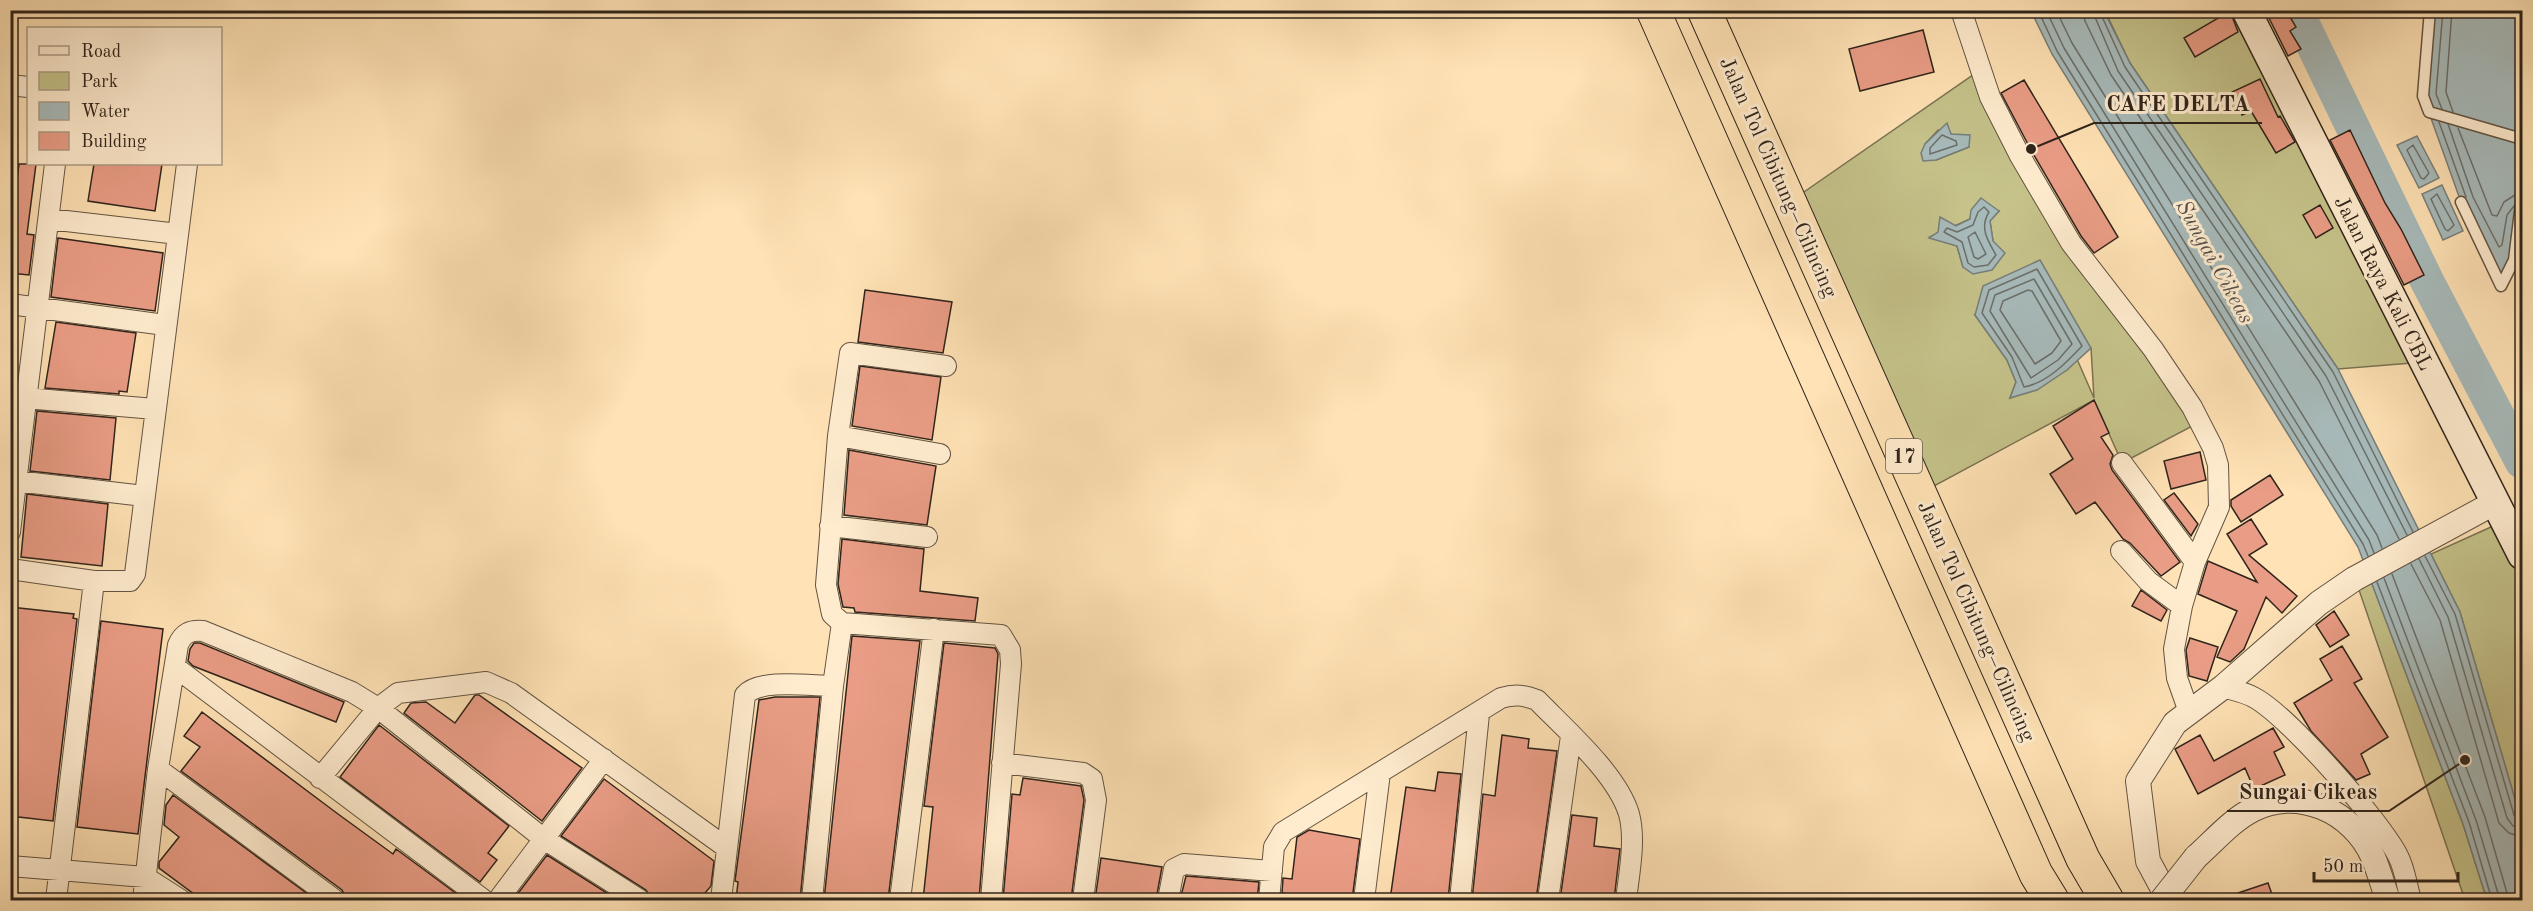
<svg xmlns="http://www.w3.org/2000/svg" width="2533" height="911" viewBox="0 0 2533 911" font-family="'Old Standard TT',serif">
<rect width="100%" height="100%" fill="#ffe2b5"/>
<filter id="stains"><feTurbulence type="fractalNoise" baseFrequency=".00333" numOctaves="4"/><feColorMatrix values="0 0 0 0 .2 0 0 0 0 .09 0 0 0 0 .02 0 0 0 .5 -.17"/></filter>
<radialGradient id="worn" r=".72"><stop offset=".6" stop-color="#630" stop-opacity="0"/><stop offset="1" stop-color="#630" stop-opacity=".3"/></radialGradient>
<!-- green -->
<path fill="#c5c28a" stroke="#7a7352" stroke-width="1.5" fill-rule="evenodd" d="M 2105,11 L 2250,11 L 2424,362 L 2338,369 L 2130,63 Z
M 1973,75 L 1988,110 L 2200,422 L 2122,463 L 2094,400 L 1921,493 L 1791,201 ZM 1938,130 L 1951,134 L 1969,147 L 1936,160 L 1925,144 ZM 1972,210 L 1999,211 L 1990,221 L 1993,241 L 1963,267 L 1957,246 L 1930,237 L 1970,219 ZM 1975,315 L 2091,348 L 2094,398 L 2077,359 L 2067,370 L 2010,398 L 2016,382 L 2007,360 Z
M 2522,507 L 2522,823 L 2460,612 L 2431,554 L 2491,527 Z
M 2371,581 L 2463,824 L 2487,900 L 2465,900 L 2358,587 Z"/>
<!-- water -->
<path fill="#a7baba" stroke="#777e7a" stroke-width="1.5" d="M 2031,11 L 2104,11 L 2130,63 L 2338,369 L 2460,612 L 2522,823 L 2522,900 L 2487,900 L 2463,824 L 2358,547 L 2052,54 Z
M 2430,11 L 2522,11 L 2522,195 L 2514,260 L 2501,286 L 2461,202 L 2423,96 Z
M 1947,123 L 1951,134 L 1970,135 L 1969,147 L 1936,160 L 1923,161 L 1921,153 L 1925,144 Z
M 2417,136 L 2439,178 L 2419,188 L 2397,145 Z
M 2442,185 L 2463,231 L 2443,240 L 2422,194 Z
M 1981,198 L 1999,211 L 1990,221 L 1993,241 L 2005,253 L 1992,270 L 1973,274 L 1963,267 L 1957,246 L 1929,238 L 1938,232 L 1940,217 L 1956,226 L 1970,219 L 1971,210 Z
M 2040,260 L 2091,348 L 2067,370 L 2037,390 L 2010,398 L 2016,382 L 2007,360 L 1975,315 L 1983,286 Z"/>
<g fill="none" stroke-linecap="round" stroke-linejoin="round">
<!-- shore -->
<path stroke="#6b6f6a" stroke-width="1.5" d="M 2038,10 L 2057,51 L 2363,544 L 2368,556
M 2046,10 L 2064,48 L 2369,540 L 2374,553
M 2056,10 L 2072,43 L 2377,535 L 2382,548
M 2083,10 L 2085,21 L 2111,75 L 2319,381 L 2399,539
M 2092,10 L 2118,71 L 2326,376 L 2407,535
M 2099,10 L 2125,67 L 2333,372 L 2413,532
M 2452,10 L 2446,92 L 2453,112
M 2442,109 L 2436,94 L 2443,10
M 2439,122 L 2466,197
M 2448,124 L 2473,197 L 2499,247 L 2502,245 L 2507,215 L 2514,206
M 2458,128 L 2492,215 L 2497,216 L 2504,202 L 2515,195
M 1942,135 L 1956,141 L 1957,145 L 1930,154 L 1930,148 Z
M 2413,145 L 2429,173 L 2424,179 L 2421,178 L 2407,150 Z
M 2437,194 L 2454,225 L 2448,231 L 2445,229 L 2431,199 Z
M 1984,207 L 1989,212 C 1979,228 1988,241 1996,255 L 1988,265 L 1974,267 L 1968,263 L 1962,242 L 1944,232 L 1947,228 L 1957,232 L 1973,225 L 1978,212 Z
M 1975,232 L 1986,254 L 1978,259 L 1974,257 L 1968,237 Z
M 2037,269 L 2082,346 C 2067,362 2047,383 2024,387 L 2012,357 L 1982,313 L 1989,290 Z
M 2034,279 L 2072,344 L 2058,360 L 2031,378 L 1990,311 L 1995,295 Z
M 2028,290 L 2032,291 L 2061,341 L 2052,353 L 2035,364 L 2000,310 L 2003,301 Z
M 2425,556 L 2455,614 L 2514,815 L 2522,820
M 2419,559 L 2448,617 L 2507,818 L 2513,826 L 2522,828
M 2411,564 L 2440,620 L 2499,823 L 2509,833 L 2522,837
M 2392,574 L 2485,817 L 2509,900
M 2384,578 L 2476,820 L 2500,900
M 2377,582 L 2469,822 L 2492,900"/>
<!-- river -->
<path stroke="#a7baba" stroke-width="34" d="M 2296,10 L 2427,281 L 2522,462"/>
</g>
<!-- building -->
<path fill="#ea9d86" stroke="#2f241b" stroke-width="1.5" d="M 2265,10 L 2286,10 L 2296,27 L 2290,31 L 2301,49 L 2288,56 Z
M 2230,11 L 2238,32 L 2195,57 L 2184,38 Z
M 1923,30 L 1934,72 L 1860,91 L 1849,49 Z
M 2260,79 L 2278,117 L 2280,116 L 2295,142 L 2276,153 L 2251,111 L 2242,115 L 2232,92 Z
M 2024,80 L 2118,237 L 2094,253 L 2081,236 L 2031,150 L 2001,93 Z
M 2350,130 L 2385,203 L 2401,229 L 2424,275 L 2404,285 L 2330,140 Z
M 19,164 L 36,164 L 27,234 L 34,235 L 29,275 L 10,273 L 10,232 Z
M 94,164 L 162,164 L 155,211 L 88,201 Z
M 2320,205 L 2333,228 L 2316,238 L 2303,215 Z
M 58,238 L 163,253 L 155,311 L 51,297 Z
M 865,290 L 952,302 L 943,353 L 858,342 Z
M 56,322 L 136,333 L 127,392 L 119,391 L 119,394 L 45,388 Z
M 860,366 L 941,377 L 932,440 L 852,426 Z
M 2094,400 L 2109,433 L 2101,437 L 2113,455 L 2110,464 L 2112,470 L 2180,562 L 2161,576 L 2130,543 L 2123,539 L 2095,502 L 2076,514 L 2050,474 L 2073,459 L 2053,426 Z
M 37,411 L 116,418 L 110,480 L 30,471 Z
M 849,450 L 936,466 L 927,525 L 844,515 Z
M 2200,452 L 2206,480 L 2171,489 L 2164,461 Z
M 2270,475 L 2283,495 L 2241,522 L 2231,506 L 2231,500 Z
M 2174,493 L 2198,524 L 2191,536 L 2164,500 Z
M 27,494 L 108,504 L 102,566 L 21,557 Z
M 2251,519 L 2267,544 L 2249,555 L 2297,596 L 2282,613 L 2266,597 L 2244,649 L 2230,662 L 2217,657 L 2237,611 L 2198,594 L 2208,561 L 2257,582 L 2227,534 Z
M 842,539 L 924,549 L 920,591 L 978,598 L 975,621 L 855,612 L 854,608 L 843,607 L 838,584 Z
M 2141,590 L 2167,610 L 2161,621 L 2132,606 Z
M 10,607 L 74,614 L 73,618 L 77,619 L 53,821 L 10,816 Z
M 2334,611 L 2349,635 L 2330,647 L 2316,625 Z
M 101,621 L 163,629 L 138,834 L 77,827 Z
M 852,636 L 920,641 L 888,900 L 850,896 L 850,900 L 824,900 Z
M 2190,638 L 2218,647 L 2207,681 L 2189,676 L 2186,650 Z
M 194,643 L 200,643 L 344,702 L 336,722 L 193,666 L 188,661 L 190,649 Z
M 944,643 L 995,648 L 998,654 L 979,900 L 923,900 L 933,807 L 924,806 Z
M 2342,646 L 2362,679 L 2354,683 L 2388,737 L 2361,754 L 2370,774 L 2356,780 L 2311,731 L 2294,703 L 2332,680 L 2320,659 Z
M 475,695 L 479,695 L 582,768 L 542,821 L 404,713 L 411,703 L 426,702 L 455,723 Z
M 775,697 L 820,697 L 800,900 L 763,898 L 763,900 L 736,900 L 738,882 L 735,881 L 759,700 Z
M 202,712 L 338,814 L 393,854 L 396,849 L 465,900 L 347,900 L 342,890 L 181,771 L 200,747 L 184,736 Z
M 379,725 L 509,826 L 488,853 L 497,860 L 480,882 L 340,777 Z
M 2273,728 L 2284,747 L 2274,752 L 2285,775 L 2254,789 L 2245,768 L 2198,794 L 2175,749 L 2200,735 L 2214,761 Z
M 1502,735 L 1529,739 L 1528,748 L 1557,751 L 1536,900 L 1472,900 L 1483,794 L 1495,796 Z
M 1438,772 L 1461,774 L 1448,900 L 1390,900 L 1406,787 L 1435,791 Z
M 1023,778 L 1081,786 L 1084,800 L 1071,900 L 1003,900 L 1012,794 L 1020,795 Z
M 604,779 L 714,861 L 711,886 L 699,900 L 652,900 L 646,890 L 561,836 Z
M 173,795 L 316,900 L 202,900 L 159,868 L 159,862 L 179,837 L 164,825 L 166,805 Z
M 1572,815 L 1597,818 L 1594,846 L 1620,849 L 1614,900 L 1560,900 Z
M 1309,830 L 1360,839 L 1352,900 L 1329,900 L 1282,893 L 1283,878 L 1292,879 L 1297,837 Z
M 547,855 L 618,900 L 513,900 Z
M 1101,858 L 1162,867 L 1156,900 L 1095,900 Z
M 1186,876 L 1259,882 L 1257,900 L 1180,900 Z
M 2268,883 L 2274,900 L 2224,900 L 2223,898 Z"/>
<g fill="none" stroke-linecap="round" stroke-linejoin="round">
<defs>
<path id="service" d="M 2430,10 L 2423,96 L 2429,112 L 2522,139
M 2461,202 L 2501,286 L 2514,260 L 2522,195"/>
<path id="minor" d="M 1961,10 L 1990,97 L 2020,156 L 2071,243 L 2153,349 L 2192,407 L 2213,448 L 2218,465 L 2219,507 L 2195,562 L 2182,606 L 2174,649 L 2177,678 L 2189,712
M 10,85 L 28,87
M 49,219 L 178,234
M 10,304 L 165,325
M 946,366 L 850,353 L 838,436 L 826,585 L 832,614 L 842,623 L 1001,635 L 1010,650 L 1011,664 L 991,900
M 25,398 L 155,409
M 838,436 L 940,454
M 2122,463 L 2195,562
M 16,481 L 144,496
M 830,526 L 927,537
M 10,532 L 55,164
M 2121,551 L 2148,581 L 2182,606
M 10,569 L 94,581 L 130,581 L 135,574 L 187,164
M 175,667 L 484,900
M 2223,687 C 2232,690 2244,692 2253,697 C 2287,714 2381,822 2398,856 C 2405,869 2407,887 2411,900
M 1002,763 L 1083,773 L 1092,779 L 1096,800 L 1083,900
M 158,769 L 335,900
M 320,778 L 378,708 L 398,693 L 486,682 L 511,693 L 727,848
M 10,866 L 145,877 L 181,900
M 56,900 L 94,581
M 143,900 L 158,769 L 178,645 C 183,633 190,630 203,631 L 352,692 L 378,708 L 544,839 L 640,900
M 498,900 L 604,759
M 721,900 L 745,695 C 760,678 811,686 833,686
M 812,900 L 833,686 L 842,623
M 900,900 L 934,629
M 1168,900 L 1174,869 L 1184,864 L 1272,871
M 1269,900 L 1274,847 L 1283,832 L 1501,698 C 1515,694 1524,695 1537,700 C 1566,730 1617,774 1629,814 C 1636,840 1629,874 1626,900
M 1364,900 L 1380,773
M 1460,900 L 1479,714
M 1548,900 L 1571,736"/>
<path id="tertiary" d="M 2196,857 C 2213,842 2232,820 2252,810 C 2297,786 2353,811 2373,857 C 2379,871 2383,886 2388,900
M 2169,900 L 2148,861 L 2138,781 L 2175,723 L 2223,687 L 2319,603 L 2354,579 L 2496,502"/>
<path id="secondary" d="M 2246,10 L 2522,555"/>
<path id="motorway" d="M 1653,10 L 2036,874 L 2052,900
M 1704,10 L 2083,859 L 2107,900"/>
</defs>
<!-- service casing -->
<use href="#service" stroke="#635442" stroke-width="13"/>
<!-- minor casing -->
<use href="#minor" stroke="#635442" stroke-width="22"/>
<!-- tertiary casing -->
<use href="#tertiary" stroke="#635442" stroke-width="26"/>
<!-- secondary casing -->
<use href="#secondary" stroke="#2f241b" stroke-width="31"/>
<!-- motorway casing -->
<use href="#motorway" stroke="#2f241b" stroke-width="35"/>
<!-- service -->
<use href="#service" stroke="#ffeccf" stroke-width="10"/>
<!-- minor -->
<use href="#minor" stroke="#ffeccf" stroke-width="20"/>
<!-- tertiary -->
<use href="#tertiary" stroke="#ffeccf" stroke-width="24"/>
<!-- secondary -->
<use href="#secondary" stroke="#ffeccf" stroke-width="28"/>
<!-- motorway -->
<use href="#motorway" stroke="#ffe2b5" stroke-width="33"/>
<defs>
<path id="tertiary-bridge" d="M 2162,900 L 2196,857"/>
</defs>
<!-- tertiary-bridge casing -->
<use href="#tertiary-bridge" stroke="#635442" stroke-width="26" stroke-linecap="butt"/>
<!-- tertiary-bridge -->
<use href="#tertiary-bridge" stroke="#ffeccf" stroke-width="24"/>
</g>
<g text-anchor="middle" stroke-width="6" stroke-linejoin="round" paint-order="stroke">
<!-- shield labels -->
<rect fill="#ffeccf" stroke="#6d6051" stroke-width="1.5" x="1886" y="439" width="36" height="34" rx="4.5"/>
<g font-size="20" font-weight="bold" fill="#2f241b">
<text x="1904" y="463">17</text>
</g>
<!-- street labels -->
<g font-size="21" fill="#2f241b" stroke="#ffeccf">
<text transform="translate(1779 177) rotate(66)" y="7">Jalan Tol Cibitung–Cilincing</text>
<text transform="translate(2384 283) rotate(63)" y="7">Jalan Raya Kali CBL</text>
<text transform="translate(1977 621) rotate(66)" y="7">Jalan Tol Cibitung–Cilincing</text>
</g>
<!-- water labels -->
<g font-size="22" font-style="italic" fill="#53514b" stroke="#ffeccf">
<text transform="translate(2216 261) rotate(61)" y="8">Sungai Cikeas</text>
</g>
</g>
<!-- callouts -->
<path fill="none" stroke="#2f241b" stroke-width="2" d="M2031 149L2094 123H2262M2465 760L2389 811H2227"/>
<g fill="#2f241b" stroke="#ffeccf" stroke-width="2">
<circle cx="2031" cy="149" r="6"/>
<circle cx="2465" cy="760" r="6"/>
</g>
<g font-size="22" text-anchor="middle" font-weight="bold" fill="#2f241b" stroke="#ffeccf" stroke-width="6" stroke-linejoin="round" paint-order="stroke">
<text x="2178" y="111">CAFE DELTA</text>
<text x="2308" y="799">Sungai Cikeas</text>
</g>
<!-- margin -->
<rect width="2533" height="911" fill="none" stroke="#ffe2b5" stroke-width="36"/>
<rect x="12" y="12" width="2509" height="887" fill="none" stroke="#2f241b" stroke-width="3"/>
<rect x="18" y="18" width="2497" height="875" fill="none" stroke="#2f241b" stroke-width="1.5"/>
<!-- legend -->
<rect x="27" y="27" width="195" height="138" fill="#ffeccf" stroke="#ac9c87" stroke-width="1.5"/>
<rect x="39" y="46" width="30" height="9" fill="#ffeccf" stroke="#ac9c87" stroke-width="1.5"/>
<text x="81" y="57" font-size="18" fill="#2f241b">Road</text>
<rect x="39" y="72" width="30" height="18" fill="#c5c28a" stroke="#ac9c87" stroke-width="1.5"/>
<text x="81" y="87" font-size="18" fill="#2f241b">Park</text>
<rect x="39" y="102" width="30" height="18" fill="#a7baba" stroke="#ac9c87" stroke-width="1.5"/>
<text x="81" y="117" font-size="18" fill="#2f241b">Water</text>
<rect x="39" y="132" width="30" height="18" fill="#ea9d86" stroke="#ac9c87" stroke-width="1.5"/>
<text x="81" y="147" font-size="18" fill="#2f241b">Building</text>
<!-- scale -->
<path d="M2314 872v9h144v-9" fill="none" stroke="#2f241b" stroke-width="3"/>
<text x="2323" y="872" font-size="18" fill="#2f241b" stroke="#ffeccf" stroke-width="4.5" paint-order="stroke">50 m</text>
<rect width="100%" height="100%" filter="url(#stains)"/>
<rect width="100%" height="100%" fill="url(#worn)"/>
</svg>
